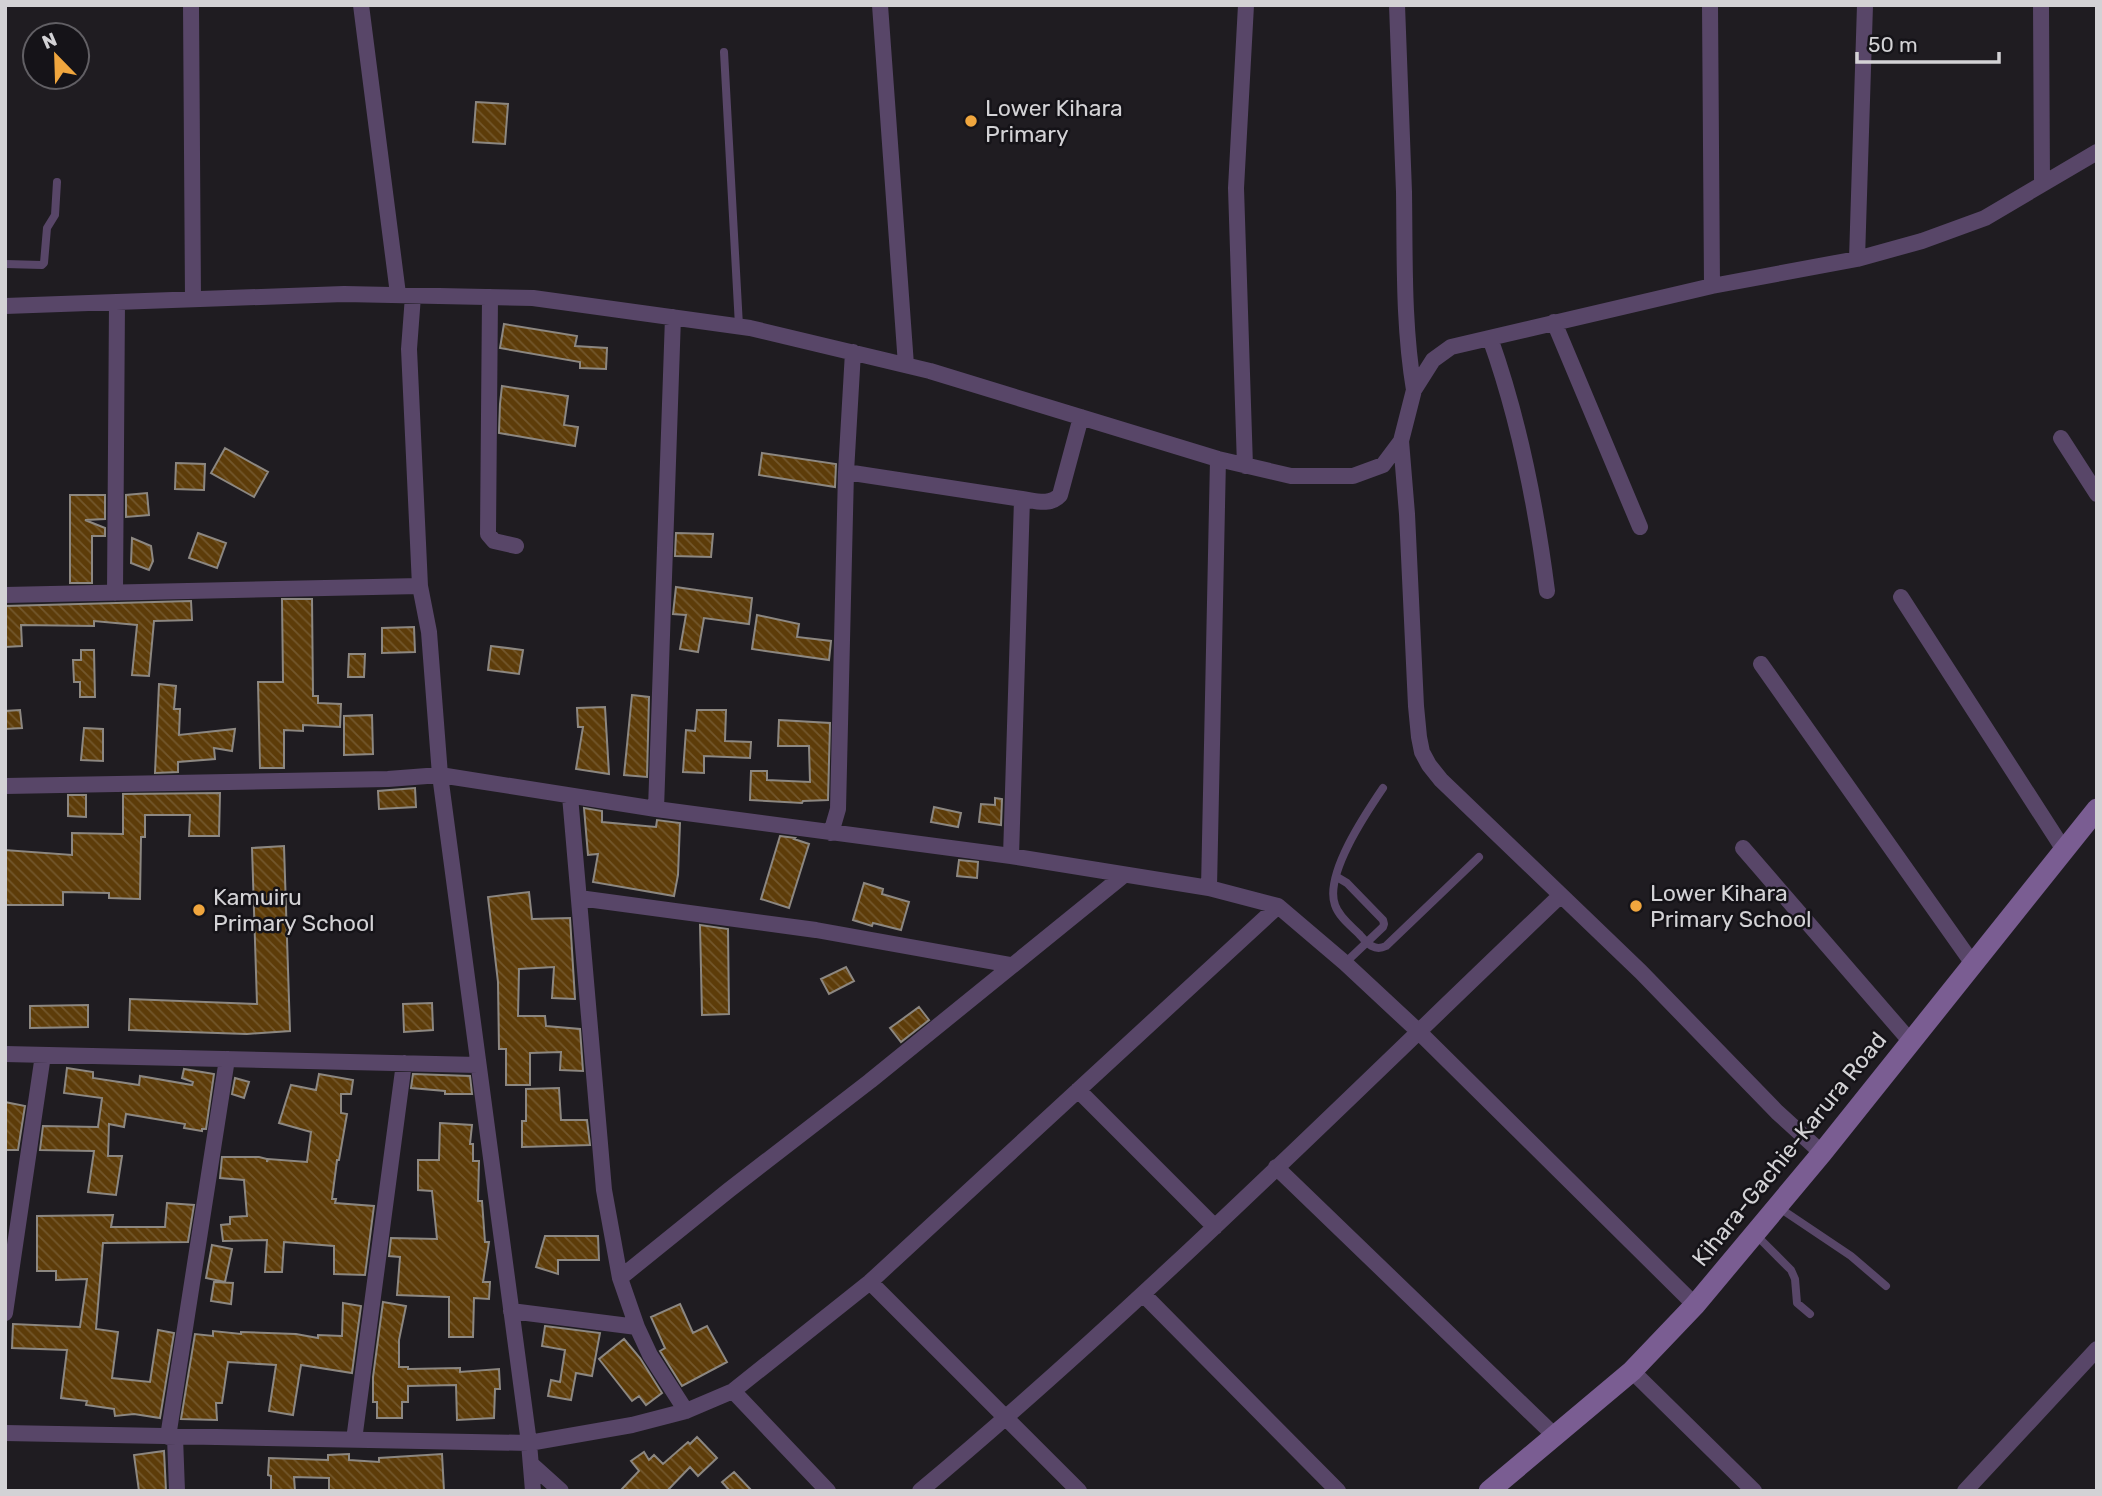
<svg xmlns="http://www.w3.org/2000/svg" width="2102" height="1496" viewBox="0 0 2102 1496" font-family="Rubik,sans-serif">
<defs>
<pattern id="building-back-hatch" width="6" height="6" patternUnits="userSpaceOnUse" patternTransform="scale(1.75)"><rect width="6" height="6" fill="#5d3c09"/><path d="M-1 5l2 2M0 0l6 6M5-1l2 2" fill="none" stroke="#73572c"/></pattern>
</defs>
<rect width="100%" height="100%" fill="#1f1c21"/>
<!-- building -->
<path fill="url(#building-back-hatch)" stroke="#8c8781" stroke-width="2" d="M 476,102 L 508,104 L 505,144 L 473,142 Z
M 504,324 L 577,336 L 575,346 L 607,348 L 606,369 L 580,368 L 580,362 L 500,348 Z
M 502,386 L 568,396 L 564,425 L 578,427 L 575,446 L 499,433 L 500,404 Z
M 225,448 L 268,472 L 254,497 L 211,473 Z
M 762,453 L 836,464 L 835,487 L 759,475 Z
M 176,463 L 205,464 L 204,490 L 175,489 Z
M 147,493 L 149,515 L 126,517 L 126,495 Z
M 70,495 L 105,495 L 105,519 L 85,520 L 105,528 L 105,536 L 92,536 L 92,583 L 70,583 Z
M 198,533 L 226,543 L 217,568 L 189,558 Z
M 676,533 L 713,534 L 711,557 L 675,556 Z
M 132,538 L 151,546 L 153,561 L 149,570 L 131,563 Z
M 676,587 L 752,598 L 749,624 L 704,618 L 698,652 L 680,649 L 686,615 L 673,614 Z
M 282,599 L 312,599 L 313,696 L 318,696 L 318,703 L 341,704 L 340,727 L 303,725 L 303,731 L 284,730 L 284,768 L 260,768 L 258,682 L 283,682 Z
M 191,601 L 192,620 L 154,621 L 149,676 L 132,675 L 137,625 L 94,621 L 94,626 L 21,625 L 22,646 L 5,647 L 5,606 Z
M 757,615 L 799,624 L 797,637 L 831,641 L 829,660 L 752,649 Z
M 414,627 L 415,652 L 382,653 L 382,628 Z
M 491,646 L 523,650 L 519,674 L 488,670 Z
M 81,650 L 94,650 L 95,697 L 80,697 L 80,682 L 74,682 L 73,660 L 81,660 Z
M 349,654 L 365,654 L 364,677 L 348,677 Z
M 159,684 L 176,686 L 174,709 L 180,709 L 179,735 L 235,729 L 232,751 L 214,748 L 215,759 L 178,762 L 178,772 L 155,773 Z
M 632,695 L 649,697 L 647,777 L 624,775 Z
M 605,707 L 609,774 L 576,769 L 583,727 L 578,727 L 577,708 Z
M 20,710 L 22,728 L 5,729 L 5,711 Z
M 697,710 L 726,710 L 725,741 L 751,742 L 750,758 L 704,756 L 704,773 L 683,772 L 686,730 L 695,731 Z
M 372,715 L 373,754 L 344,755 L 344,716 Z
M 779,720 L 830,723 L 828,800 L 803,801 L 802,803 L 750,800 L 751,771 L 767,771 L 767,780 L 810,782 L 809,746 L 778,746 Z
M 84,728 L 103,729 L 103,761 L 81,760 Z
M 415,788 L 416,807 L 379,809 L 378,791 Z
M 220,793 L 219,836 L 189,836 L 190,815 L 145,815 L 145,837 L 141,837 L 140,899 L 109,898 L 109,893 L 63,892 L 63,905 L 5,905 L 5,850 L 72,855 L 72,833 L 123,834 L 123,794 Z
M 68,795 L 86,795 L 86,817 L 68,816 Z
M 995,798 L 1002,799 L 1001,825 L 979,822 L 981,804 L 995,805 Z
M 934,807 L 961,813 L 958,827 L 931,822 Z
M 584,808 L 602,811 L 602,822 L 656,827 L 657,820 L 680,823 L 678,875 L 674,896 L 593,882 L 598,854 L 588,855 Z
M 780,836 L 795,838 L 794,839 L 809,844 L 789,908 L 761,899 Z
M 284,846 L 290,1031 L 247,1034 L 129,1030 L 130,999 L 257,1004 L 252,848 Z
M 959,860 L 978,862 L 977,878 L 957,876 Z
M 864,883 L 883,889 L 882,894 L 909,902 L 901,930 L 873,923 L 872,926 L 853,920 Z
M 529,892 L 532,919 L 570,918 L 575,999 L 552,998 L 554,967 L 519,969 L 518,1016 L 545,1016 L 546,1026 L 580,1029 L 583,1071 L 560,1070 L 561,1052 L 530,1053 L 530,1085 L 506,1085 L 506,1049 L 499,1049 L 498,982 L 488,897 Z
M 700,925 L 728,929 L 729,1014 L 702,1015 Z
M 846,967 L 854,981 L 829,994 L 821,979 Z
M 432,1003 L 433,1030 L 404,1032 L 403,1004 Z
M 88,1005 L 88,1027 L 30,1028 L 30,1006 Z
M 919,1007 L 929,1020 L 901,1042 L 890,1028 Z
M 67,1068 L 93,1072 L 93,1078 L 139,1085 L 140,1076 L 192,1085 L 193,1082 L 182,1078 L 184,1069 L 214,1074 L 206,1129 L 202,1129 L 202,1131 L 184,1128 L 185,1124 L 126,1114 L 124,1127 L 109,1124 L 108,1156 L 122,1156 L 116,1195 L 88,1192 L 94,1151 L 40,1150 L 43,1126 L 98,1127 L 102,1098 L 64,1093 Z
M 319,1074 L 353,1080 L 351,1094 L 341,1094 L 341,1113 L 347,1114 L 339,1160 L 337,1160 L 332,1199 L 336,1199 L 335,1203 L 374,1206 L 365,1275 L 334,1274 L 334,1246 L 284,1242 L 282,1272 L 265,1272 L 267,1240 L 223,1241 L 221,1225 L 230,1224 L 230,1217 L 247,1216 L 244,1180 L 220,1178 L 222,1157 L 259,1157 L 267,1159 L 267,1162 L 268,1159 L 307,1162 L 311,1132 L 279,1123 L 291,1085 L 316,1090 Z
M 413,1074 L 470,1076 L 472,1094 L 445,1094 L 445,1091 L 411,1088 Z
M 235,1078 L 249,1082 L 244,1098 L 232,1094 Z
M 559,1088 L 561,1120 L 587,1120 L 590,1145 L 522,1147 L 522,1121 L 526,1121 L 526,1089 Z
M 5,1102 L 25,1106 L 18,1150 L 5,1150 Z
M 440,1123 L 472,1125 L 470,1144 L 473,1144 L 473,1161 L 479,1161 L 478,1201 L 482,1201 L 485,1242 L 489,1242 L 483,1282 L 490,1282 L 489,1299 L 474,1298 L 473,1337 L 449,1337 L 449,1297 L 397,1295 L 400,1257 L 389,1256 L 391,1238 L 437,1239 L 432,1191 L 418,1190 L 418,1160 L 439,1160 Z
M 167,1203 L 194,1205 L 188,1242 L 103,1243 L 96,1329 L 118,1332 L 112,1378 L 150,1382 L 158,1330 L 174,1333 L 160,1418 L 134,1414 L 115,1416 L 114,1409 L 86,1405 L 87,1401 L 61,1398 L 67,1350 L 12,1348 L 13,1324 L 80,1327 L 87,1279 L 56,1280 L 56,1271 L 37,1271 L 37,1216 L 113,1215 L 111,1227 L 165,1227 Z
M 545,1236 L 598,1236 L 599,1260 L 558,1260 L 558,1274 L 536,1267 Z
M 212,1245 L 232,1249 L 225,1282 L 206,1278 Z
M 214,1282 L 233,1283 L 231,1304 L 211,1301 Z
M 383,1302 L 406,1306 L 399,1340 L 399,1367 L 408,1367 L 408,1369 L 460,1368 L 460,1372 L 499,1369 L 500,1389 L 495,1389 L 494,1418 L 457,1420 L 456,1385 L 408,1386 L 408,1402 L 402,1402 L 402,1418 L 377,1418 L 377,1402 L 373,1402 L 373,1377 Z
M 343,1303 L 361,1306 L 352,1373 L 301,1365 L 293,1415 L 269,1411 L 276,1365 L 228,1362 L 222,1403 L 216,1403 L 217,1420 L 181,1419 L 195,1334 L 213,1336 L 213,1331 L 241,1334 L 241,1332 L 296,1334 L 318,1338 L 318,1335 L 342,1336 Z
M 680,1304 L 693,1333 L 707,1326 L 727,1362 L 682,1386 L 660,1351 L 665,1348 L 651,1317 Z
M 545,1326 L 600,1333 L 592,1376 L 576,1373 L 571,1400 L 548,1396 L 551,1380 L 560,1382 L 565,1350 L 542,1346 Z
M 624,1339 L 640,1358 L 662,1393 L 646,1405 L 639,1396 L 632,1401 L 599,1359 Z
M 697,1437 L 717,1458 L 698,1476 L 690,1467 L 667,1491 L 620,1491 L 639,1471 L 631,1461 L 644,1452 L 649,1460 L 654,1455 L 663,1464 L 688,1442 L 690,1444 Z
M 164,1451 L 166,1491 L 139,1491 L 134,1455 Z
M 349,1454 L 349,1460 L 379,1462 L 379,1458 L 442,1454 L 444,1491 L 329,1491 L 329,1478 L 294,1477 L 295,1491 L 271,1491 L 271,1476 L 268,1475 L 269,1458 L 328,1460 L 328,1455 Z
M 734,1472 L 752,1491 L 730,1491 L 722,1482 Z"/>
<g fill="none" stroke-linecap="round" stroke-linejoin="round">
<!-- lane -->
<path stroke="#584668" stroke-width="8" d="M 724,52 L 739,326
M 5,264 L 42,265 L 44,263 L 47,228 L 55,215 L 57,182
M 1383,788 C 1366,813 1324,875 1335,905 C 1339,917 1351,926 1359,934 C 1367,943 1374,952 1386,946 L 1479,857
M 1337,877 L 1347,883 L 1383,920 L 1384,924 L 1383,927 L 1345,963
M 1778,1207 L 1851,1256 L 1886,1286
M 1755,1234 L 1791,1270 L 1795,1279 L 1797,1303 L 1810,1314"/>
<!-- street -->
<path stroke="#584668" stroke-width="16" d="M 191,5 L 193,299
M 361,5 L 398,294
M 880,5 L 906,365
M 1397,5 C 1399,68 1402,130 1404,192 C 1405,259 1403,324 1414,390
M 1710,5 L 1712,286
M 2041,5 L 2042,184
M 1857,259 L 1865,5
M 413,296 L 409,349 L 420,586 L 429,632 L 440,775 L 529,1443 L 533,1491
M 490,297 L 488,534 L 494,541 L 516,546
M 5,306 L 344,294 L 533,298 L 750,328 L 930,371 L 1218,459 L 1291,476 L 1353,476 L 1383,465 L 1401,441 L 1414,390 L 1433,360 L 1451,347 L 1712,286 L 1857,259 L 1922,241 L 1985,218 L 2097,152
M 1554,322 L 1640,527
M 1490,338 C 1519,419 1536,505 1547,591
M 2061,438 L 2097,494
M 1401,441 L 1407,514 L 1416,706 L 1419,737 L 1422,752 L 1429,765 L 1441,780 L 1641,972 L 1777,1112 L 1822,1153
M 1245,466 L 1236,188 L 1246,5
M 846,472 L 1022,499 C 1036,501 1050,506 1060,495 L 1081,417
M 115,593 L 117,302
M 5,595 L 420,586
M 1901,597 L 2064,850
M 1761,664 L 1973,964
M 5,786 L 388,779 L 440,775 L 656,809 L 1011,856 L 1209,888 L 1278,906 L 1345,963 L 1418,1031 L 1695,1305
M 570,796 L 604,1190 L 620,1278
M 656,809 L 673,317
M 831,833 L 838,809 L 846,472 L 853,352
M 1743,848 L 1911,1042
M 1011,856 L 1022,499
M 1209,888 L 1218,459
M 579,898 L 816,930 L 1011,965
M 5,1054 L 478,1065
M 1078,1090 L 1215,1227
M 1276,1167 L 1555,1436
M 870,1282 L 1079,1491
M 1143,1294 L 1338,1491
M 511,1311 L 637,1327
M 5,1313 L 43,1055
M 1632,1371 L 1754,1491
M 733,1391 L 828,1491
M 686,1411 L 650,1355 L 637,1327 L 620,1278 L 729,1190 L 870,1081 L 1124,875
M 5,1433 L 529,1443 L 632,1425 L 686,1411 L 733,1391 L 870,1282 L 1278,906
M 168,1437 L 227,1059
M 175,1437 L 177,1491
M 354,1440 L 404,1063
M 531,1464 L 561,1491
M 920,1491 C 1144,1303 1350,1096 1561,895
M 1965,1491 L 2097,1349"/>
<!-- secondary -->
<path stroke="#7a5d92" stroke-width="21" d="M 1489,1491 L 1632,1371 L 1695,1305 L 1822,1153 L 2097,809"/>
</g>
<!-- markers -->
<g fill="#f0a63e" stroke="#151318" stroke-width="2.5">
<circle cx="971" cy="121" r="7"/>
<circle cx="1636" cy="906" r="7"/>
<circle cx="199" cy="910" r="7"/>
</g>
<g text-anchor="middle" stroke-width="5" stroke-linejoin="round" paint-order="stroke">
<!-- poi labels -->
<g font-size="23" fill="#d3d2d5" stroke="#151318" text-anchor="start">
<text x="985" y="116">Lower Kihara<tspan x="985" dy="26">Primary</tspan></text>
<text x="1650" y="901">Lower Kihara<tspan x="1650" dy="26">Primary School</tspan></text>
<text x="213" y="905">Kamuiru<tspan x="213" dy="26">Primary School</tspan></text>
</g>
<!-- street labels -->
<g font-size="23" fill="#d3d2d5" stroke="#151318">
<text transform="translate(1789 1149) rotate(-51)" y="8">Kihara-Gachie-Karura Road</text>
</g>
</g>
<!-- border -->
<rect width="2102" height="1496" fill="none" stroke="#d3d2d5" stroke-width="14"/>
<!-- north arrow -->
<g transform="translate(56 56) rotate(337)"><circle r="33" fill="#151318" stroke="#615f64" stroke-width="2"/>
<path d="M0-5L12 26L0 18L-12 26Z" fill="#f0a63e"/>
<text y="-10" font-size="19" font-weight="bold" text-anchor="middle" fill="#d3d2d5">N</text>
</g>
<!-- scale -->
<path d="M1857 52v10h142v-10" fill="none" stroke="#d3d2d5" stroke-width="3.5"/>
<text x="1868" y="52" font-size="21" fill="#d3d2d5" stroke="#151318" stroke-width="5" paint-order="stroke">50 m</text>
</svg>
